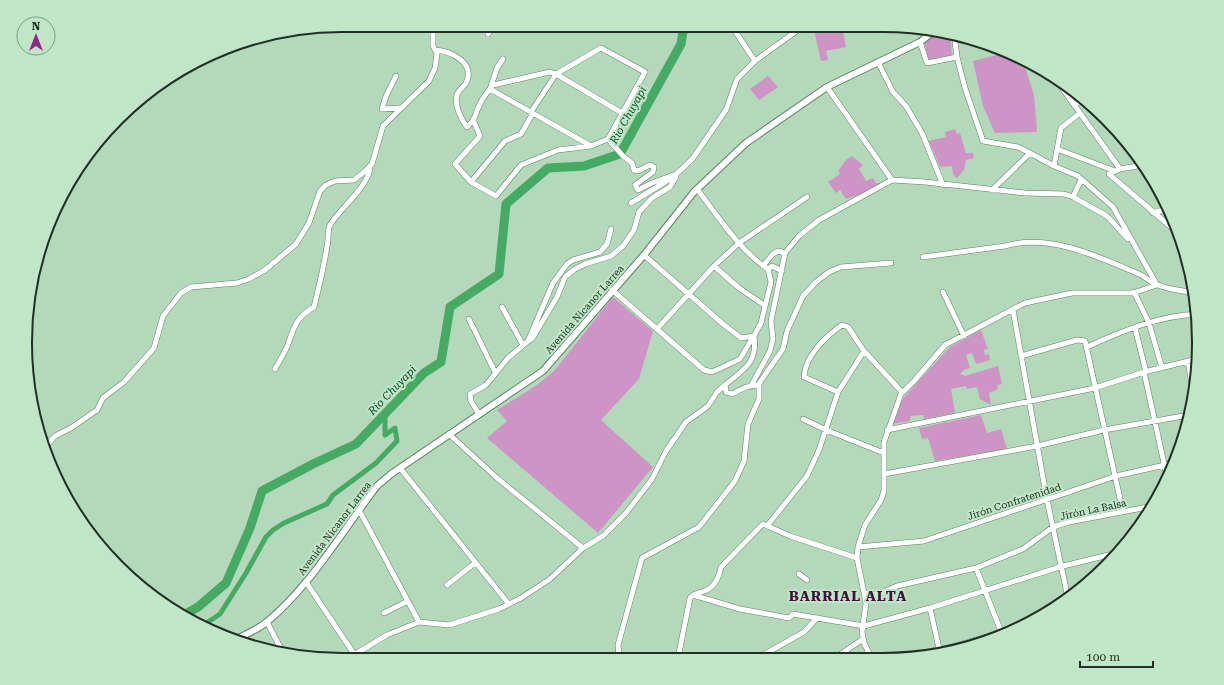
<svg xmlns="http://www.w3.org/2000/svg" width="1224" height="685" viewBox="0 0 1224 685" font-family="'Roboto Serif',serif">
<rect width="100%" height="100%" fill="#b3d9ba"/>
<!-- green -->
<path fill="#cc95c6" d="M 836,26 L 842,26 L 846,47 L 826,51 L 828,60 L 821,61 L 814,30 Z
M 939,32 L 950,34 L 952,55 L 929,60 L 924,42 Z
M 1005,53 L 1023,60 L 1034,95 L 1037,132 L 995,133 L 983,106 L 973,61 Z
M 768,76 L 778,87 L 759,100 L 750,89 Z
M 955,129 L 957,134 L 960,133 L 966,153 L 973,153 L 974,158 L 966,160 L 964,170 L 957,178 L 953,174 L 952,166 L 940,167 L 929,141 L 946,137 L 945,132 Z
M 852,156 L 863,165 L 859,169 L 866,181 L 873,178 L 876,183 L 882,183 L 865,193 L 846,199 L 840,190 L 836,193 L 828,182 L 840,174 L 838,171 L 846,160 Z
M 613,297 L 653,331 L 639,379 L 601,420 L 653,467 L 598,533 L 487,438 L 507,421 L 497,410 L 537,385 L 554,371 Z
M 981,330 L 988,349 L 984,350 L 985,355 L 989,354 L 990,360 L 976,364 L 972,353 L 966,355 L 970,368 L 964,370 L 960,374 L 965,376 L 998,366 L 1002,384 L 997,385 L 998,389 L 989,393 L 991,405 L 980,399 L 977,387 L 967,389 L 966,386 L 951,389 L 955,413 L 924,419 L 924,415 L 910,416 L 910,421 L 892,424 L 897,408 L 905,396 L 950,347 Z
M 981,415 L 987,433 L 1001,429 L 1007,449 L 935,461 L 928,438 L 922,439 L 919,428 Z"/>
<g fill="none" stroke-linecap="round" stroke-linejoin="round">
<!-- canal -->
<path stroke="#47aa64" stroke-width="5" d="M 202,626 L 220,614 L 246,573 L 266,537 L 273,530 L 284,523 L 327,504 L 333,495 L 376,463 L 397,441 L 395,428 L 385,435 L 385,415"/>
<!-- river -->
<path stroke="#47aa64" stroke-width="9" d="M 182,616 L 198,607 L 226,583 L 250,528 L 262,491 L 313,464 L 356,444 L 424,373 L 441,362 L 450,307 L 499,274 L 506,204 L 548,168 L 584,166 L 620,154 L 681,44 L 684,25"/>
<defs>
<path id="minor" d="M 731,25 L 755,61
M 488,34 L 495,25
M 954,34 L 957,57
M 920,42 L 927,63 L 957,57 L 965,88 L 983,141 L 1018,147 L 1030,153
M 435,50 C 451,51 476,63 466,83 C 464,87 458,90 457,95 C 454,105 461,119 467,127 C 476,120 475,113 480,104 C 483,97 488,91 493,85 L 550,72 L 556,74 L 601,48 L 645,72 L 608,139 L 591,146 L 490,89 L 497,68 L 503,59
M 878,62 L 893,92 L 906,106 L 922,133 L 943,185
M 396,76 L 386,96 L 382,109 L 400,108
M 1055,78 L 1120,169 L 1143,165
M 827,87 L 892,180
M 1074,105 L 1084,99
M 531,112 L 556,74 L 622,113
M 474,122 L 480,136 L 455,164 L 471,182 L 505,141 L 521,134 L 533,113
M 608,139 L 623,156 L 632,163 L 634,170 L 638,171 L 650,165 L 654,167 L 653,172 L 635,185 L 638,190 L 652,183 L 676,174 L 682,169 L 693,158 L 726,110 L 737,79 L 755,61 L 802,27 L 814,26
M 1057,149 L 1115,171
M 1054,166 L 1061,128 L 1080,113
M 1120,169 L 1109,174 L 1178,233
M 471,182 L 496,196 L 521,165 L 558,150 L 591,146
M 697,189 C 718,216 739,250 768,269 L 772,266 L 782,271
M 1073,197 L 1081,180
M 631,203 L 670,179
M 1153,213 L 1169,208
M 644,255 L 723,324 L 741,338 L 754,336 L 761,323 L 771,282 L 768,269
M 923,257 L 1005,246 C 1050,233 1099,257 1139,274 C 1146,277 1151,283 1158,285 C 1169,290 1182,290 1194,293
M 714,266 L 739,288 L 764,305
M 763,266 L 773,254 L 778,251 L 785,253
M 612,290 L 704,370 L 712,372 L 740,359 L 753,337
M 943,292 L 964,336
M 1134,292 L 1149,323 L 1162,368
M 502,307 L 523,345
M 1013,310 L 1047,500 L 1068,598
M 469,319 L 495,372
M 1135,328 L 1146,372
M 657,329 L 714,266 L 739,243 L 807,197
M 528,341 L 532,339 L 557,297 L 565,277 L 575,269 L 585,264 L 611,256 L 623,246 L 634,230 L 639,212 L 652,198 L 670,187 L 676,177 L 676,174
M 1087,347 C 1122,331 1158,316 1197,314
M 864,351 L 902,392
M 1021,356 L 1077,340 L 1085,341 L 1123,512
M 1188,361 L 1194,396
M 275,369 C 279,362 283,355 287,347 C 294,328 295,318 314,307 C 319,287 324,266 327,246 C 329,240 327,230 330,225 C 340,208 370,186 370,166
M 1144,372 L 1167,477
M 758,385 L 783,349 L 787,331 L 803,296 L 816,282 L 829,272 L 841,267 L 891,263
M 751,386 L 770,351 L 773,339 L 771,321 L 785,253 L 799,236 L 819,220 L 892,180 L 925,182 L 1025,193 L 1064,194 L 1073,197 L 1107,216 L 1128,239
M 479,414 L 471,401 L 470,394 L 486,385 L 508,358 L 528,341 L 553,283 L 567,264 L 573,260 L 600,252 L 607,244 L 611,229
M 803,419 L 826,430 L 884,453
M 887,430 L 1095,388 L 1144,372 L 1197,359
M 449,434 L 497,478 L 583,548
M 45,447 L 55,436 L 71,428 L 97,410 L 103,398 L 124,382 L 154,348 L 163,316 L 181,293 L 191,287 L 237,283 L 249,279 L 265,270 L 296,244 L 309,223 L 320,191 L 326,185 L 335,181 L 354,180 L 363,173 L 372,164 L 383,126 L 429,81 L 435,68 L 437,54 L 433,46 L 433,25
M 400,468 L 508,603
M 884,474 L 1037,446 L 1104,430 L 1189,415
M 359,510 L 419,622
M 767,526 L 807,476 L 819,450 L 838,392 L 864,351 L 848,327 L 842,325 C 826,336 805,356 804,377 L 838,392
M 858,547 L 924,541 L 1116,476 L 1174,463
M 976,568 L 1002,634
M 799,574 L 807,580
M 306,582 L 354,654
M 447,585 L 475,563
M 864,593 L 877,595 L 897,586 L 976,568 L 1023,549 L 1053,527 L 1069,522 L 1153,506
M 693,595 L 740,609 L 789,618 L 793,614 L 864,626 L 930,608 L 1063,566 L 1117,553
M 930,608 L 940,653
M 384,613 L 408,601
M 267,622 L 282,651
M 871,657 L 864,643 L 862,632 L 866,603 L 857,558 L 858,547 L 865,525 L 881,500 L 884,491 L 884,442 L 901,394 L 914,381 L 945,345 L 1025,303 L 1072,293 L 1133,293 L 1157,285 L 1113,207 L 1078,176 L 1054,166 L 1030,153 L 992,190
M 918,657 L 1011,630
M 619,658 L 618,645 L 642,558 L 699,527 L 735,481 L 744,461 L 748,424 L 759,399 L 759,385 C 748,385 741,389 732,394 L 726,392 L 725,385 C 743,370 758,363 754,336
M 678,658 L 690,598 C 694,593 699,593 705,591 C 715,587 719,577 721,567 L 763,524 L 790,536 L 857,558
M 758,658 L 804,632 L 817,618
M 835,658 L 863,639
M 864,658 L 867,653
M 347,659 L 387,635 L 419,622 L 449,625 L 499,609 L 521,598 L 550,579 L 583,548 L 603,536 L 626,513 L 652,479 L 666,451 L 686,422 L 708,406 L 717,392 L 725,385"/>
<path id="major" d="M 234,640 C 245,635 259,629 268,621 C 312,584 342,531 377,486 L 391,474 L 543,371 L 644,255 L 694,192 L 746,143 L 827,87 L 920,42 L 934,31"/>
</defs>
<!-- minor casing -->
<use href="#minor" stroke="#5d8064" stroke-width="6"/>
<!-- major casing -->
<use href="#major" stroke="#5d8064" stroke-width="8"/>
<!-- minor -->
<use href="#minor" stroke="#fff" stroke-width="5"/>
<!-- major -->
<use href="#major" stroke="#fff" stroke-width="6"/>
</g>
<g text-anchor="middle" stroke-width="4" stroke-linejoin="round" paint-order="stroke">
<!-- street labels -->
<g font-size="10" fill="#213024" stroke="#c0e6c7">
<text transform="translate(584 309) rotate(-49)" y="4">Avenida Nicanor Larrea</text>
<text transform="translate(1014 501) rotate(-18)" y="4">Jirón Confratenidad</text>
<text transform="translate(1093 509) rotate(-12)" y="4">Jirón La Balsa</text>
<text transform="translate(334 528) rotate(-53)" y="4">Avenida Nicanor Larrea</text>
</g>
<!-- water labels -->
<g font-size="11" font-style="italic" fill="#014f22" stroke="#c0e6c7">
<text transform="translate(628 115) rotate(-61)" y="4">Rio Chuyapi</text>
<text transform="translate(392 390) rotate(-46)" y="4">Rio Chuyapi</text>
</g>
<!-- district labels -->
<g font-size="14" font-weight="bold" letter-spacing="1" fill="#441141" stroke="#c0e6c7">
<text x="848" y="601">BARRIAL ALTA</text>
</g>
</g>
<!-- crop -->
<path d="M0 0H1224V685H0ZM342 32H882A310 310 0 0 1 1192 342V343A310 310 0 0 1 882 653H342A310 310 0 0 1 32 343V342A310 310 0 0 1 342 32Z" fill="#c0e6c7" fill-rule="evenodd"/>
<path fill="none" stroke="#213024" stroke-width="2" d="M342 32H882A310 310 0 0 1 1192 342V343A310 310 0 0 1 882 653H342A310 310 0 0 1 32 343V342A310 310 0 0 1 342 32Z"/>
<!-- north arrow -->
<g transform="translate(36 36)"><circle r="19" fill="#c0e6c7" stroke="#809d86"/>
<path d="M0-3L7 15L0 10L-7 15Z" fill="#91278b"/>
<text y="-6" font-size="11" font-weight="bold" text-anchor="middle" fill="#213024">N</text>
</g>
<!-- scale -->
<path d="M1080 661v6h73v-6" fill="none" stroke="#213024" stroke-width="2"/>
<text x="1086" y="661" font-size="12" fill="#213024" stroke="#c0e6c7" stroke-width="3" paint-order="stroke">100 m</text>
</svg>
